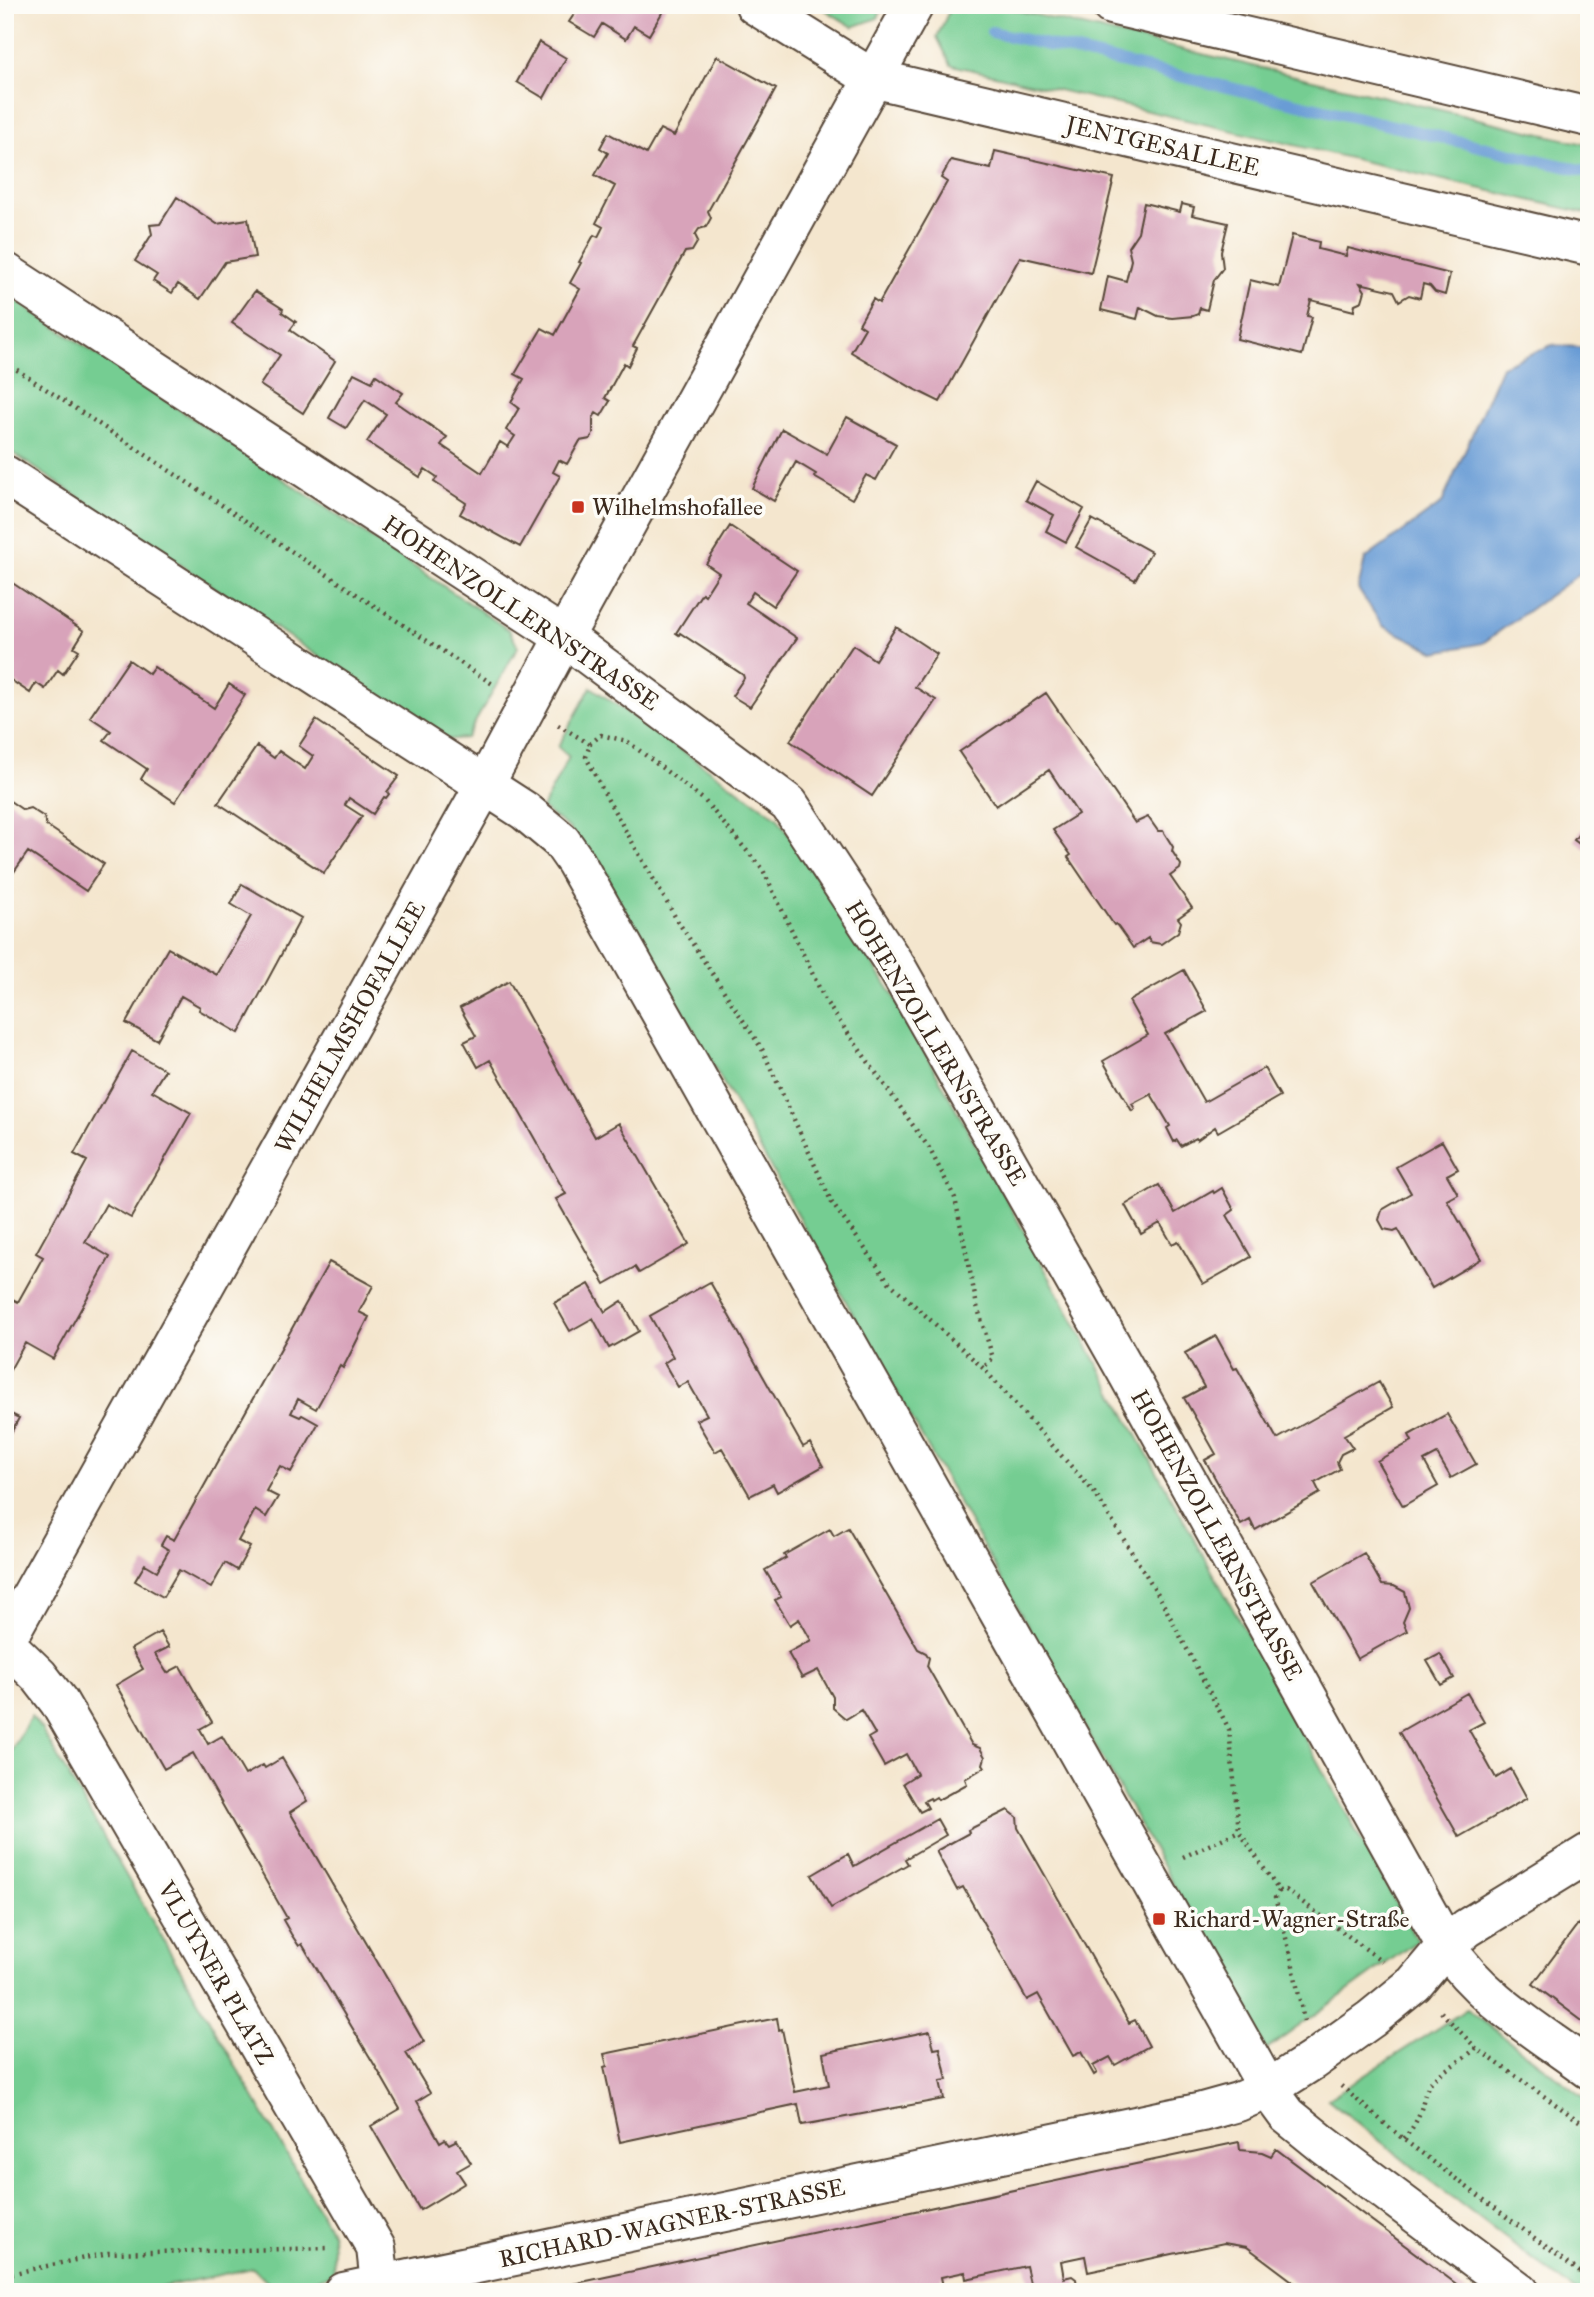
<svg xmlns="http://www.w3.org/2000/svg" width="1594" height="2297" viewBox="0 0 1594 2297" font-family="'IM FELL Great Primer',serif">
<rect width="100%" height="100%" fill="#fdfcf7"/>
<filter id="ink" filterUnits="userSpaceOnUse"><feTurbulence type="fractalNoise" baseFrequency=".0143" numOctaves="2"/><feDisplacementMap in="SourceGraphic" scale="14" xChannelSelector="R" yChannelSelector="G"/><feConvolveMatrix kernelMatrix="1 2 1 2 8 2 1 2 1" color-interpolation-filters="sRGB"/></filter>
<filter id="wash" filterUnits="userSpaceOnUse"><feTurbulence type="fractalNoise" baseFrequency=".00686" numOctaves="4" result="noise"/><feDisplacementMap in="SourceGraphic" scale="28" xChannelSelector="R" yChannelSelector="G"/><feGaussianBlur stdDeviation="1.57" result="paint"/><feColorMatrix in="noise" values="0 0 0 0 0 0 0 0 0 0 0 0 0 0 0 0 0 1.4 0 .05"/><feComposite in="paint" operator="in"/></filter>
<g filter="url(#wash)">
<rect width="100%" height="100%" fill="#f4e6ce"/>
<!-- green -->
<path fill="#75cd92" stroke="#587c58" stroke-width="2" d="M 817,5 L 884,5 L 878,18 L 853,27 Z
M 961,5 L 994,5 L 1589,145 L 1589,214 L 951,65 L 937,37 L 950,9 Z
M 5,293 L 509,630 L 518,647 L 466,738 L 444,740 L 5,448 Z
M 591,687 L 777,817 L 893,995 L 1417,1941 L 1266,2050 L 657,965 L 570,829 L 542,808 L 569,757 L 558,747 Z
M 31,1716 L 41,1728 L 332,2233 L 334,2274 L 275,2290 L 253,2268 L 138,2292 L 5,2292 L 5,1762 Z
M 1467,2009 L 1589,2101 L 1589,2292 L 1576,2292 L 1416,2170 L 1328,2099 Z"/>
<!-- water -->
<path fill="#699cd5" stroke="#52637a" stroke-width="2" d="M 1552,345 L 1589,348 L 1589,567 L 1483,643 L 1436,652 L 1383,626 L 1358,589 L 1365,559 L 1442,503 L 1502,366 Z"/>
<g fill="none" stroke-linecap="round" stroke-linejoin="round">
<!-- stream -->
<path stroke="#699cd5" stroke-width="12" d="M 992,32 L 1589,172"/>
</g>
<g id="blocks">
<!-- building -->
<path fill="#d8a3ba" d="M 570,5 L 665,5 L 666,6 L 649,35 L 634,26 L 626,39 L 602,24 L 594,37 L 569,22 L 577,10 Z
M 539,42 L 566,58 L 544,98 L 517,82 Z
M 717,56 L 776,89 L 708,211 L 711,218 L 706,227 L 699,229 L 695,235 L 698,241 L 692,251 L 685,252 L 633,346 L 637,348 L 628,366 L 624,363 L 605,398 L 610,401 L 601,416 L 596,413 L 593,418 L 593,434 L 590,439 L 580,441 L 567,464 L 559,460 L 553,472 L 560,476 L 520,547 L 460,514 L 466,503 L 434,482 L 437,477 L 425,469 L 420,477 L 367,442 L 386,414 L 365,400 L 346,428 L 329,418 L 354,373 L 372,382 L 376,375 L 403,393 L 396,402 L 447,437 L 441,445 L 482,473 L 500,442 L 508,447 L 515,436 L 506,430 L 519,408 L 511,402 L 524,379 L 515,374 L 542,328 L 555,335 L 580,289 L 570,283 L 581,263 L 579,262 L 594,235 L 598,237 L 603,227 L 596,223 L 615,186 L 595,175 L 608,153 L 600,148 L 608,133 L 646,154 L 660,129 L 674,136 Z
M 995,151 L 1114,178 L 1091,273 L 1020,257 L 940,402 L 914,389 L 851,352 L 865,328 L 859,324 L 873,299 L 879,303 L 947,182 L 941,178 L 951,160 L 991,169 Z
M 177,197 L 217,224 L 248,219 L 255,257 L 225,262 L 200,299 L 178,284 L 172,293 L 153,281 L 157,275 L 135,261 L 152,234 L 150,225 L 160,224 Z
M 1144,203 L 1180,212 L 1182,204 L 1194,207 L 1192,215 L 1228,223 L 1221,252 L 1223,268 L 1214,280 L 1207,310 L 1200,308 L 1198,314 L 1193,316 L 1172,318 L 1158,316 L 1140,307 L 1137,319 L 1101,310 L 1108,276 L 1126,281 L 1131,260 L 1128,247 L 1138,232 Z
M 1292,235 L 1319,242 L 1318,249 L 1346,256 L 1348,248 L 1450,274 L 1445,295 L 1435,292 L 1430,286 L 1423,284 L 1420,298 L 1409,295 L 1399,301 L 1394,291 L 1360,283 L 1365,291 L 1362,301 L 1355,304 L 1354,311 L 1311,300 L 1307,316 L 1312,317 L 1302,355 L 1237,339 L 1250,280 L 1279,287 Z
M 255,291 L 283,309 L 282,312 L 296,322 L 290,330 L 335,361 L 303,413 L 260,385 L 280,355 L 232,323 Z
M 847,417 L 896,444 L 876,480 L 866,475 L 852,499 L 814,477 L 816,474 L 796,462 L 774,501 L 752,488 L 782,429 L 827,454 Z
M 1036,481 L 1084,509 L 1066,542 L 1046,531 L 1054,515 L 1026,500 Z
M 1092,519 L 1151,552 L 1135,580 L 1076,547 Z
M 730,526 L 797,571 L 773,606 L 753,592 L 746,603 L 797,638 L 750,707 L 732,696 L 744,678 L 743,675 L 680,633 L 679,635 L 676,633 L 702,593 L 705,595 L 719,573 L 706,564 Z
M 5,578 L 84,631 L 74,647 L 79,650 L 63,674 L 58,670 L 45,689 L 36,683 L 30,693 L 5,676 Z
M 896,627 L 937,654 L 915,687 L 936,700 L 872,796 L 790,741 L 853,645 L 875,660 Z
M 129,660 L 149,674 L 154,667 L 214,708 L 229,684 L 245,695 L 175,802 L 141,779 L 147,769 L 104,740 L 111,731 L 90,717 Z
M 1046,693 L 1135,823 L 1148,817 L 1158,831 L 1163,831 L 1173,847 L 1172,851 L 1181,865 L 1180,869 L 1170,876 L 1192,908 L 1178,918 L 1181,922 L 1178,932 L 1161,944 L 1150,942 L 1148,938 L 1133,948 L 1116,924 L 1114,925 L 1068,857 L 1071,855 L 1053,830 L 1078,814 L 1049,770 L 996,806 L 959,752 Z
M 316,720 L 399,776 L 387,792 L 389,794 L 386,798 L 384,797 L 373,814 L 349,798 L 345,805 L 362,816 L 324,873 L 218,803 L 257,746 L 274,758 L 279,751 L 305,769 L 313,756 L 299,746 Z
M 7,799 L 23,810 L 30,808 L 44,817 L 46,825 L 104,864 L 86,891 L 28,852 L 14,872 L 7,868 L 5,872 Z
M 1589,821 L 1589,851 L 1574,840 Z
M 242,884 L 301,918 L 239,1033 L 199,1010 L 200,1007 L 181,996 L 157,1040 L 126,1023 L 168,948 L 217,975 L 251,916 L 231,904 Z
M 1184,970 L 1207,1011 L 1165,1034 L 1204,1102 L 1264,1068 L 1280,1096 L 1218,1132 L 1215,1127 L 1197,1140 L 1196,1138 L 1181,1146 L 1177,1140 L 1174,1142 L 1167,1128 L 1170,1126 L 1151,1094 L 1132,1104 L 1135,1109 L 1132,1111 L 1103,1061 L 1148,1035 L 1129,1001 Z
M 509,981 L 595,1137 L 619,1123 L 689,1244 L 639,1273 L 635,1267 L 605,1284 L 556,1199 L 566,1194 L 490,1060 L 478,1067 L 464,1042 L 476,1036 L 460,1008 Z
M 132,1051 L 165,1070 L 152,1091 L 191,1113 L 131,1218 L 106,1204 L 85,1242 L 110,1257 L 53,1359 L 25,1343 L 5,1379 L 5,1295 L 18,1302 L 43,1257 L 36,1253 L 87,1161 L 74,1154 Z
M 1442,1141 L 1458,1169 L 1447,1175 L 1458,1194 L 1447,1200 L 1481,1259 L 1432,1288 L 1398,1229 L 1394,1231 L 1384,1229 L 1379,1220 L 1382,1210 L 1411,1193 L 1396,1167 Z
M 1159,1185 L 1175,1213 L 1213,1191 L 1214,1193 L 1222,1188 L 1234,1210 L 1227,1215 L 1251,1257 L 1203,1284 L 1178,1241 L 1172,1244 L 1160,1223 L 1141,1234 L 1125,1205 Z
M 329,1262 L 373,1286 L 359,1312 L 369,1317 L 343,1368 L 340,1366 L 316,1409 L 298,1399 L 291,1413 L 300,1417 L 302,1415 L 318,1424 L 291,1472 L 280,1466 L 266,1491 L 278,1497 L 266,1517 L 255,1510 L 238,1541 L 250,1547 L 237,1570 L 225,1563 L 211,1588 L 179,1570 L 163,1597 L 135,1581 L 145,1564 L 157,1571 L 169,1550 L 161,1545 L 166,1536 L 174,1540 Z
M 710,1282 L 803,1447 L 810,1443 L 823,1466 L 777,1492 L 773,1484 L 750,1496 L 722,1448 L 715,1452 L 696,1420 L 707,1415 L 688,1382 L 678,1387 L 664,1363 L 673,1357 L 650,1316 Z
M 589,1284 L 605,1312 L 622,1301 L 639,1331 L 609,1348 L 593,1318 L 570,1331 L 554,1303 Z
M 1216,1336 L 1234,1369 L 1237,1368 L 1277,1439 L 1379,1382 L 1393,1407 L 1344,1435 L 1353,1448 L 1341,1454 L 1337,1462 L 1340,1469 L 1315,1483 L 1320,1493 L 1255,1530 L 1250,1520 L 1241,1525 L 1205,1460 L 1216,1454 L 1184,1398 L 1204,1387 L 1185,1353 Z
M 5,1411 L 19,1418 L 5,1444 Z
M 1447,1414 L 1476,1464 L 1451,1478 L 1437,1454 L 1424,1461 L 1438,1486 L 1403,1506 L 1377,1461 L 1412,1441 L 1409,1435 Z
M 848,1528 L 918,1649 L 926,1653 L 929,1658 L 927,1666 L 972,1745 L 980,1748 L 985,1757 L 983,1764 L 985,1767 L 965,1779 L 967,1784 L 938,1800 L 936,1797 L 931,1800 L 930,1798 L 924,1801 L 928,1808 L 920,1812 L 903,1783 L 917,1774 L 906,1754 L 884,1766 L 868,1738 L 875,1734 L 861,1710 L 846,1719 L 833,1708 L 833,1697 L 818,1670 L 802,1678 L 788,1653 L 811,1640 L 799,1619 L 790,1625 L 775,1600 L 781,1597 L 765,1570 L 786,1558 L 784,1555 L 830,1529 L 834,1536 Z
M 1364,1553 L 1382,1585 L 1394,1586 L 1405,1592 L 1409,1608 L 1403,1622 L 1407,1631 L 1357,1659 L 1313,1582 Z
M 160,1632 L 169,1647 L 155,1654 L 167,1673 L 180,1666 L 212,1722 L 200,1729 L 208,1744 L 222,1736 L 245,1775 L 263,1765 L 265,1768 L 282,1758 L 307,1801 L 290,1812 L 424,2042 L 406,2053 L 430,2093 L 417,2101 L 440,2142 L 445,2139 L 449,2144 L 457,2140 L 471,2163 L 457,2171 L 465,2183 L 420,2210 L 371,2126 L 400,2109 L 377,2069 L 302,1944 L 299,1946 L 291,1934 L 283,1920 L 287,1918 L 193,1753 L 164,1769 L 116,1685 L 143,1669 L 131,1649 Z
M 1440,1654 L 1454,1678 L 1441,1685 L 1427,1661 Z
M 1467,1693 L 1484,1722 L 1469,1730 L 1496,1778 L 1511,1769 L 1527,1798 L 1459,1837 L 1399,1732 Z
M 1008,1810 L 1017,1817 L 1018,1828 L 1129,2023 L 1135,2020 L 1149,2046 L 1115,2065 L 1110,2057 L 1093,2066 L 1097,2073 L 1094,2075 L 1081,2052 L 1073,2056 L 1038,1994 L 1027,2000 L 963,1887 L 957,1890 L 936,1851 L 969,1833 L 968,1830 Z
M 937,1819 L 946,1835 L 905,1859 L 908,1864 L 831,1908 L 812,1875 L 848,1854 L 854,1866 Z
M 1578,1924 L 1589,1933 L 1589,2026 L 1533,1984 Z
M 777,2018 L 779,2030 L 782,2029 L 795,2092 L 829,2085 L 823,2053 L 930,2031 L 934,2049 L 940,2048 L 947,2080 L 940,2081 L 944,2099 L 802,2125 L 798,2104 L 620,2142 L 604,2067 L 607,2066 L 604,2054 Z
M 1239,2142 L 1240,2150 L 1262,2152 L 1271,2156 L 1276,2149 L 1467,2292 L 1307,2292 L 1247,2247 L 1224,2243 L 1088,2272 L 1085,2256 L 1061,2261 L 1064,2278 L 1072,2276 L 1076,2279 L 1078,2292 L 1032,2292 L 1026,2266 L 966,2279 L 965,2272 L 941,2277 L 944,2292 L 535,2292 Z"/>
</g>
</g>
<g filter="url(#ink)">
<use href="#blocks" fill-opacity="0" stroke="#574638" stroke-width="2"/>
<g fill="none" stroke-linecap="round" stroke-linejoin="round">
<defs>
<path id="minor" d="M 755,5 L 872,78 L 1589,246
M 1111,5 L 1589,117
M 5,272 L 564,637 L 789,804 L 897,968 L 1125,1369 L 1446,1946 C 1481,1999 1539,2032 1589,2069
M 5,475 L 525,811 L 561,841 L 575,861 L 1268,2089 L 1287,2115 L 1324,2145 L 1520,2292
M 5,1642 L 484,786 L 564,637 L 914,5
M 5,1643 L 39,1676 L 59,1702 L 376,2248 L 380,2284
M 343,2292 L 1202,2112 L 1238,2102 L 1268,2089 L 1312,2061 L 1371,2019 L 1414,1984 L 1446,1946 L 1467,1928 L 1589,1853"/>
</defs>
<!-- minor casing -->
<use href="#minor" stroke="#574638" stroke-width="42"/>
<!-- path -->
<path stroke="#574638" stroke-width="4.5" stroke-dasharray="2 5" stroke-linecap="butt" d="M 5,362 L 494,685
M 558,725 L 590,744 L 586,757 L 608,800 L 677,920 L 762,1049 L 832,1203 L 889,1282 L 983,1368 L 1094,1492 L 1158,1594 L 1229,1729 L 1239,1831 L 1279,1891 L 1275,1898 L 1291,1956 L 1304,2021
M 590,744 L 601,735 L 627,741 L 704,800 L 763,870 L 826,1002 L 929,1148 L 955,1198 L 977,1306 L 993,1358 L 983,1368
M 1183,1857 L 1239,1831
M 1279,1891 L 1286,1890 L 1382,1961
M 1441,2012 L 1476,2048 L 1589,2128
M 1341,2086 L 1403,2139 L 1589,2279
M 1403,2139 C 1411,2131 1416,2123 1420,2112 C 1424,2101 1424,2090 1432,2081 C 1444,2069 1462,2061 1476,2048
M 5,2275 L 108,2253 L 331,2248"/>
<!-- minor -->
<use href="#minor" stroke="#fff" stroke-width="38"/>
</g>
</g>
<!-- markers -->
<g fill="#c8321e" stroke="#fdfcf7" stroke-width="2.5">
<rect x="571" y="500" width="14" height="14" rx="3.5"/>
<rect x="1152" y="1912" width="14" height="14" rx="3.5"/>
</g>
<g text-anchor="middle" stroke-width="7" stroke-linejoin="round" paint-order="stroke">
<!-- street labels -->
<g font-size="24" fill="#3b2a1e" stroke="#fdfcf7">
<text transform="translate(1163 146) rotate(13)" y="8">JENTGESALLEE</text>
<text transform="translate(521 613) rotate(34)" y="8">HOHENZOLLERNSTRASSE</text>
<text transform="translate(350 1027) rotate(-61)" y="8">WILHELMSHOFALLEE</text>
<text transform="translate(936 1043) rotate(59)" y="8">HOHENZOLLERNSTRASSE</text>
<text transform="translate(1217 1535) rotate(61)" y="8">HOHENZOLLERNSTRASSE</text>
<text transform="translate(216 1973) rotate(60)" y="8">VLUYNER PLATZ</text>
<text transform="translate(672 2223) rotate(-12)" y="8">RICHARD-WAGNER-STRASSE</text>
</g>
<!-- poi labels -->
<g font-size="24" fill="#3b2a1e" stroke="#fdfcf7" text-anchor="start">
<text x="592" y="515">Wilhelmshofallee</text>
<text x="1173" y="1927">Richard-Wagner-Straße</text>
</g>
</g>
<!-- margin -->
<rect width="1594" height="2297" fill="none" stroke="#fdfcf7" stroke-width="28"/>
</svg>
